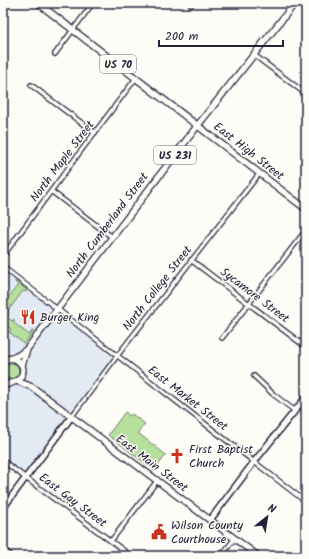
<svg xmlns="http://www.w3.org/2000/svg" width="309" height="559" viewBox="0 0 309 559" font-family="Kalam,sans-serif">
<rect width="100%" height="100%" fill="#fdfcf7"/>
<filter id="ink" filterUnits="userSpaceOnUse"><feTurbulence type="fractalNoise" baseFrequency=".025" numOctaves="2"/><feDisplacementMap in="SourceGraphic" scale="8" xChannelSelector="R" yChannelSelector="G"/><feConvolveMatrix kernelMatrix="1 2 1 2 8 2 1 2 1" color-interpolation-filters="sRGB"/></filter>
<g filter="url(#ink)">
<!-- built -->
<path fill="#e3eaf4" d="M 3,267 L 117,356 L 26,478 L 3,461 Z"/>
<!-- green -->
<path fill="#b6df9c" stroke="#6c806c" d="M 15,281 L 27,290 L 26,292 L 23,291 L 8,311 L 9,315 L 7,317 L 12,321 L 14,319 L 14,323 L 29,335 L 32,331 L 34,331 L 24,344 L 9,332 L 11,329 L 3,323 L 3,304 L 18,285 L 15,282 Z
M3 371a8 8 0 1 1 16 0a8 8 0 1 1-16 0Z
M 125,412 L 130,416 L 132,414 L 145,424 L 138,433 L 166,455 L 157,467 L 158,468 L 155,471 L 108,435 Z"/>
<g fill="none" stroke-linecap="round" stroke-linejoin="round">
<defs>
<path id="street" d="M 189,3 L 191,5 L 193,3
M 296,3 L 306,11
M 55,54 L 93,3
M 254,55 L 306,94
M 31,85 L 95,133
M 51,191 L 112,237
M 3,256 L 80,152 L 136,78
M 191,260 L 306,347
M 3,267 L 306,502
M 222,338 L 306,230
M 254,376 L 273,394 L 295,411
M 72,416 L 117,356 L 259,174
M 3,461 L 131,556
M 111,541 L 157,481
M 3,550 L 12,556
M 221,556 L 235,538
M 305,556 L 306,555"/>
<path id="secondary" d="M 3,508 L 72,416
M 210,520 L 254,462 L 306,397"/>
<path id="primary" d="M 38,3 L 306,209
M 12,358 L 19,355 L 27,349 L 198,125 L 295,3
M 3,361 C 15,353 29,366 20,378 C 16,383 8,383 3,386
M 22,365 L 27,349
M 16,381 L 22,383 L 32,387 L 258,556"/>
</defs>
<!-- street casing -->
<use href="#street" stroke="#22223b" stroke-width="6"/>
<!-- secondary casing -->
<use href="#secondary" stroke="#22223b" stroke-width="8"/>
<!-- primary casing -->
<use href="#primary" stroke="#22223b" stroke-width="8"/>
<!-- street -->
<use href="#street" stroke="#fdfcf7" stroke-width="3.5"/>
<!-- secondary -->
<use href="#secondary" stroke="#fdfcf7" stroke-width="5"/>
<!-- primary -->
<use href="#primary" stroke="#fdfcf7" stroke-width="5.5"/>
</g>
</g>
<!-- icons -->
<defs>
<symbol id="restaurant-bare" viewBox="-9 -9 18 18"><path d="M-5-6h1v4h1v-4h1v4h1v-4h1v5L-1.5 .5V6h-2V.5L-5-1ZM5-6V6H3V1.5H1.5Q1.5-4 5-6Z" fill="#c8321e" stroke="#fdfcf7" stroke-width="2.5" paint-order="stroke"/></symbol>
<symbol id="church-bare" viewBox="-9 -9 18 18"><path d="M-1.2-6h2.4v3.5h3.3v2.4h-3.3V6h-2.4V-.1h-3.3v-2.4h3.3Z" fill="#c8321e" stroke="#fdfcf7" stroke-width="2.5" paint-order="stroke"/></symbol>
<symbol id="civic-bare" viewBox="-9 -9 18 18"><path d="M-.6-6.5H3V-4.5H.6V-3L4-1V1h2V6H-6V1h2V-1L-.6-3ZM-1.2 2.5V6h2.4V2.5Z" fill="#c8321e" stroke="#fdfcf7" stroke-width="2.5" paint-order="stroke"/></symbol>
</defs>
<g fill-rule="evenodd">
<use href="#restaurant-bare" x="17" y="306" width="22" height="22"/>
<use href="#church-bare" x="166" y="445" width="22" height="22"/>
<use href="#civic-bare" x="148" y="521" width="22" height="22"/>
</g>
<g text-anchor="middle" stroke-width="3" stroke-linejoin="round" paint-order="stroke">
<!-- shield labels -->
<g fill="#fdfcf7" stroke="#646373" stroke-width="1">
<rect x="100" y="55" width="36" height="18" rx="3"/>
<rect x="154" y="146" width="42" height="18" rx="3"/>
</g>
<g font-size="11" font-weight="bold" fill="#22223b">
<text x="118" y="68">US 70</text>
<text x="175" y="159">US 231</text>
</g>
<!-- street labels -->
<g font-size="12" fill="#22223b" stroke="#fdfcf7">
<text transform="translate(249 151) rotate(38)" y="4">East High Street</text>
<text transform="translate(62 161) rotate(-53)" y="4">North Maple Street</text>
<text transform="translate(107 225) rotate(-53)" y="4">North Cumberland Street</text>
<text transform="translate(157 288) rotate(-52)" y="4">North College Street</text>
<text transform="translate(255 295) rotate(37)" y="4">Sycamore Street</text>
<text transform="translate(188 398) rotate(38)" y="4">East Market Street</text>
<text transform="translate(152 463) rotate(37)" y="4">East Main Street</text>
<text transform="translate(73 500) rotate(37)" y="4">East Gay Street</text>
</g>
<!-- poi labels -->
<g font-size="12" fill="#22223b" stroke="#fdfcf7" text-anchor="start">
<text x="40" y="321">Burger King</text>
<text x="189" y="453">First Baptist<tspan x="189" dy="14">Church</tspan></text>
<text x="171" y="529">Wilson County<tspan x="171" dy="14">Courthouse</tspan></text>
</g>
</g>
<!-- margin -->
<rect width="309" height="559" fill="none" stroke="#fdfcf7" stroke-width="16"/>
<rect x="8" y="8" width="293" height="543" fill="none" stroke="#22223b" stroke-width="1.5" filter="url(#ink)"/>
<!-- north arrow -->
<g transform="translate(267 517) rotate(30)" stroke="#fdfcf7" stroke-width="3" paint-order="stroke">
<path d="M0-3L7 15L0 10L-7 15Z" fill="#22223b"/>
<text y="-6" font-size="11" font-weight="bold" text-anchor="middle" fill="#22223b">N</text>
</g>
<!-- scale -->
<path d="M159 40v6h124v-6" fill="none" stroke="#22223b" stroke-width="2"/>
<text x="165" y="40" font-size="12" fill="#22223b" stroke="#fdfcf7" stroke-width="3" paint-order="stroke">200 m</text>
</svg>
